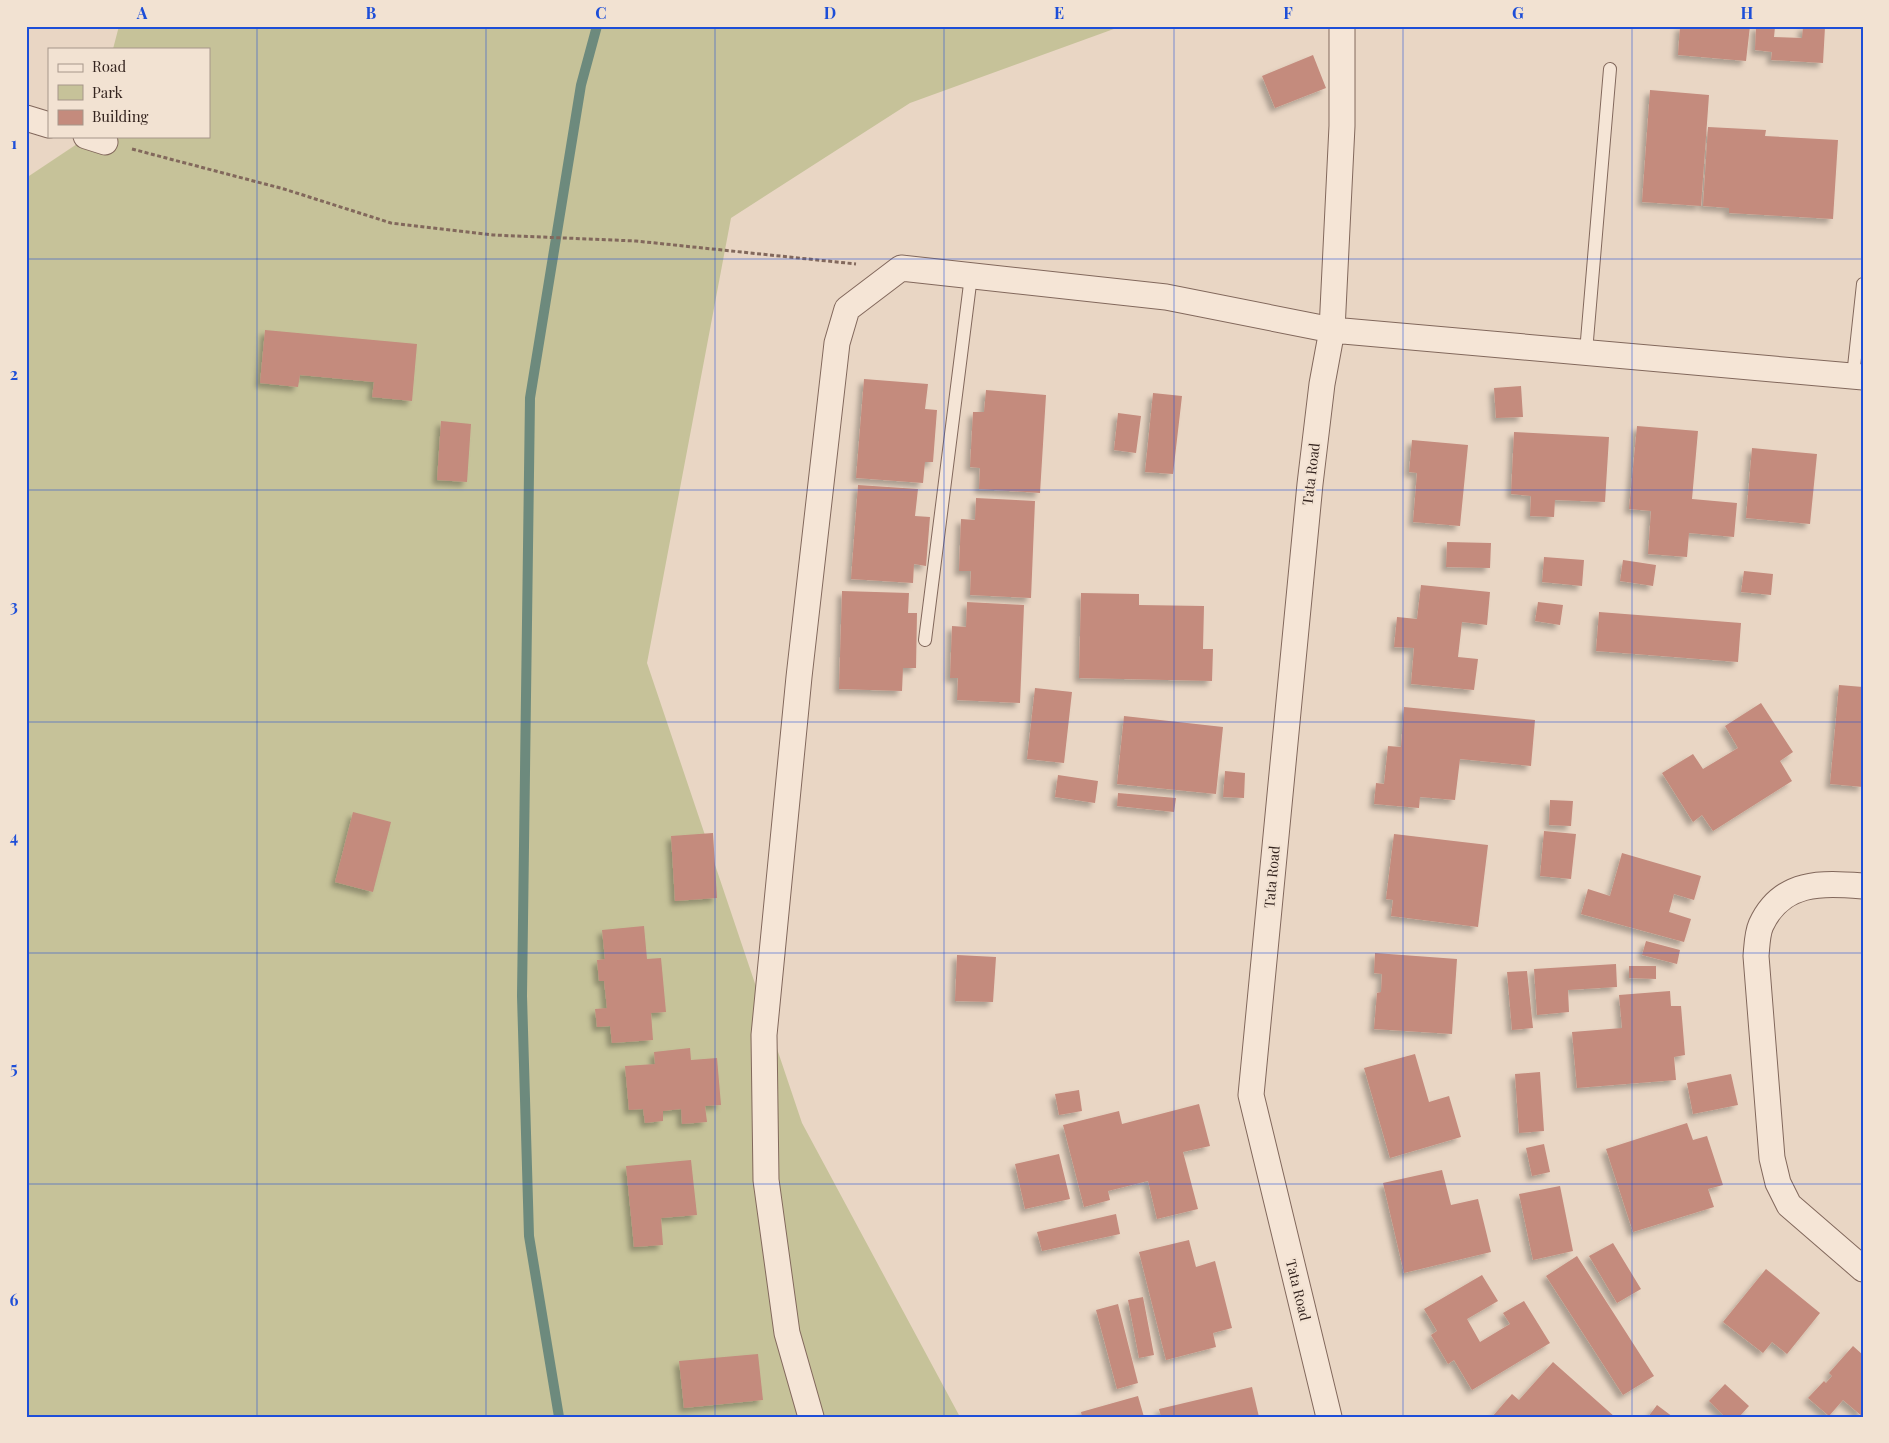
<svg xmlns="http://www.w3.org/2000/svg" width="1889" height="1443" viewBox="0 0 1889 1443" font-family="'Playfair Display',serif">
<defs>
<filter id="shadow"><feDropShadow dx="-4.5" dy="4.5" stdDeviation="2.5" flood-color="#0004"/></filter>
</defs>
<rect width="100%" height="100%" fill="#e9d6c4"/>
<!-- green -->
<path fill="#c6c299" d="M 119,26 L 1122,26 L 910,103 L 731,218 L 647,663 L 802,1123 L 960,1417 L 26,1417 L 26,178 L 89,136 L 209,136 L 209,49 L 113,49 Z"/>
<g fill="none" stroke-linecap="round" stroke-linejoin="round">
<!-- stream -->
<path stroke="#6d8a7d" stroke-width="10" d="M 559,1417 L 529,1236 L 522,996 L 530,398 L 581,85 L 597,26"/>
</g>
<!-- building -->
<path fill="#c48b7d" filter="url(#shadow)" d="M 1680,26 L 1750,26 L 1746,61 L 1678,55 Z
M 1756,26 L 1775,27 L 1774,37 L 1802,38 L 1803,26 L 1825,27 L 1823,63 L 1771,60 L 1772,52 L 1755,50 Z
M 1313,55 L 1326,88 L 1275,108 L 1262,76 Z
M 1650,90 L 1709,95 L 1701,206 L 1642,202 Z
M 1708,127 L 1766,130 L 1765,136 L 1838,140 L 1833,219 L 1729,213 L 1729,208 L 1703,206 Z
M 265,330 L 417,344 L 412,401 L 372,397 L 374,382 L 300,375 L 298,387 L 260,383 Z
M 864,379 L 928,384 L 925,409 L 937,410 L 933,462 L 925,462 L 923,483 L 856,478 Z
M 1521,386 L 1523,417 L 1496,418 L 1494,388 Z
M 986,390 L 1046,395 L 1040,493 L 979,489 L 980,468 L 970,467 L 973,412 L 984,412 Z
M 1153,393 L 1182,396 L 1173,474 L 1145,472 Z
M 1118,413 L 1141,416 L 1136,453 L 1114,450 Z
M 441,421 L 471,424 L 467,482 L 437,480 Z
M 1637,426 L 1698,431 L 1692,499 L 1737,503 L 1734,537 L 1689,533 L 1687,557 L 1648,554 L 1651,511 L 1629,509 Z
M 1514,432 L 1609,437 L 1605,502 L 1555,500 L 1554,517 L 1530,516 L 1531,496 L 1511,494 Z
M 1412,440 L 1468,445 L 1460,526 L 1413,522 L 1417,473 L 1409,472 Z
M 1752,448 L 1817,454 L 1810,524 L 1746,518 Z
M 858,485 L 918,489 L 915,516 L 930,517 L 926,566 L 914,564 L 913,583 L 851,579 Z
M 976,498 L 1035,501 L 1031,598 L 970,595 L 971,571 L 959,571 L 961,519 L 975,520 Z
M 1447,542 L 1491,543 L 1490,568 L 1446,567 Z
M 1544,557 L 1584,560 L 1582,586 L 1542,582 Z
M 1623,560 L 1656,565 L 1653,586 L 1620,581 Z
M 1744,571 L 1773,574 L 1771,595 L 1741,592 Z
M 1421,585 L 1490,592 L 1487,625 L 1462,622 L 1458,657 L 1478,659 L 1474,690 L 1411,684 L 1414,648 L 1394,647 L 1397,617 L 1417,619 Z
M 842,591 L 909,593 L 908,613 L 917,613 L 916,668 L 903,668 L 902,691 L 839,689 Z
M 1081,593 L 1139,594 L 1139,605 L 1204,606 L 1203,649 L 1213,649 L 1212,681 L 1079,678 Z
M 967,602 L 1024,605 L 1020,703 L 957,700 L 958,678 L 950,678 L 952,626 L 966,627 Z
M 1538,602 L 1563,605 L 1560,625 L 1535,621 Z
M 1599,612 L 1741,623 L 1738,662 L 1596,651 Z
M 1839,685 L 1863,687 L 1863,787 L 1830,784 Z
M 1035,688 L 1072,692 L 1064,763 L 1027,759 Z
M 1761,703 L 1793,752 L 1780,761 L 1792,781 L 1713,831 L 1702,815 L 1693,822 L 1662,773 L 1693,754 L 1703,769 L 1738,748 L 1725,726 Z
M 1404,707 L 1535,720 L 1531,766 L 1460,759 L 1455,800 L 1420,797 L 1419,808 L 1374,804 L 1376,783 L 1384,784 L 1388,746 L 1401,747 Z
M 1124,716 L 1223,727 L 1216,794 L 1117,784 Z
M 1225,771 L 1245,773 L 1244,798 L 1223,797 Z
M 1058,775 L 1098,781 L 1095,803 L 1055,797 Z
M 1118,793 L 1176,798 L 1174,812 L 1117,806 Z
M 1550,800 L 1573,801 L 1571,826 L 1549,825 Z
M 353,812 L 391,822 L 373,892 L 335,882 Z
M 1544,831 L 1576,834 L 1571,879 L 1540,876 Z
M 713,833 L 717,898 L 675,901 L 671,836 Z
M 1394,834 L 1488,845 L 1478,927 L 1391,916 L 1393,900 L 1386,899 Z
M 1622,853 L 1701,876 L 1694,900 L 1674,894 L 1669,912 L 1691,919 L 1684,942 L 1581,914 L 1588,889 L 1610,896 Z
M 644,926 L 647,959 L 661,958 L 666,1012 L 651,1013 L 653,1040 L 612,1043 L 610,1026 L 597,1027 L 595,1009 L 607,1008 L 604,981 L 599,981 L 597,960 L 605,959 L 602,930 Z
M 1646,941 L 1680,950 L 1677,964 L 1642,955 Z
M 1375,953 L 1457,959 L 1452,1034 L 1374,1029 L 1377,993 L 1381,992 L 1382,974 L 1374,973 Z
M 957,955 L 996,957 L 993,1002 L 955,1001 Z
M 1616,964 L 1617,987 L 1568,990 L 1569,1012 L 1537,1015 L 1534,969 Z
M 1629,966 L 1656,966 L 1656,979 L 1629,978 Z
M 1527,971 L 1533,1028 L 1512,1030 L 1507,972 Z
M 1670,991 L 1671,1006 L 1681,1006 L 1685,1055 L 1674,1057 L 1676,1080 L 1577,1088 L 1572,1032 L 1622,1028 L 1619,995 Z
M 690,1048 L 691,1060 L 717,1058 L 721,1105 L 705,1106 L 707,1122 L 682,1124 L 681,1109 L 663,1111 L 663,1121 L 645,1123 L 643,1109 L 629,1110 L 625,1066 L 655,1064 L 654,1052 Z
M 1415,1054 L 1429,1102 L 1449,1096 L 1461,1137 L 1390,1158 L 1364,1068 Z
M 1540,1072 L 1544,1131 L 1519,1133 L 1515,1074 Z
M 1731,1074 L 1738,1105 L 1693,1114 L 1687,1083 Z
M 1079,1090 L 1082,1111 L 1059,1115 L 1055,1094 Z
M 1199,1104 L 1210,1146 L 1183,1152 L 1198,1209 L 1157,1219 L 1148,1181 L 1108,1191 L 1110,1200 L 1084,1207 L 1063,1125 L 1119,1111 L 1122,1124 Z
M 1687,1123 L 1693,1140 L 1707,1136 L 1723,1185 L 1708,1189 L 1714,1207 L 1633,1232 L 1606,1149 Z
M 1544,1144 L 1550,1172 L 1532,1176 L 1526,1148 Z
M 1059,1154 L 1070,1199 L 1025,1209 L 1015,1164 Z
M 691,1160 L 697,1215 L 661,1218 L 663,1245 L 634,1247 L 626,1166 Z
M 1442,1170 L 1451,1205 L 1478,1199 L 1491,1252 L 1404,1273 L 1383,1183 Z
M 1560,1186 L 1573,1251 L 1533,1260 L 1519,1194 Z
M 1116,1214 L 1120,1234 L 1042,1251 L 1037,1232 Z
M 1189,1240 L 1196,1267 L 1215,1261 L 1232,1328 L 1213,1333 L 1216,1347 L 1166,1360 L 1139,1252 Z
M 1613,1243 L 1641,1289 L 1617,1303 L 1589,1256 Z
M 1577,1256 L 1654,1376 L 1623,1395 L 1546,1276 Z
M 1766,1269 L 1820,1313 L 1787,1354 L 1772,1342 L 1763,1353 L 1723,1322 Z
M 1482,1275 L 1498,1301 L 1467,1319 L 1480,1342 L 1510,1324 L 1503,1313 L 1524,1301 L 1550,1343 L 1472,1390 L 1454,1360 L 1448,1364 L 1431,1335 L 1437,1331 L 1424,1309 Z
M 1143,1297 L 1154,1355 L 1139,1358 L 1128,1300 Z
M 1118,1304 L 1138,1383 L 1117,1389 L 1096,1310 Z
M 1853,1346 L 1863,1355 L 1863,1417 L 1843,1400 L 1829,1416 L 1808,1398 L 1824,1381 L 1826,1383 L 1832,1376 L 1829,1373 Z
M 758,1354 L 763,1400 L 684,1408 L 679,1361 Z
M 1553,1362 L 1615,1417 L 1492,1417 L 1512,1394 L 1519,1400 Z
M 1725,1384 L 1749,1406 L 1739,1417 L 1725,1417 L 1709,1401 Z
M 1252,1387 L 1259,1417 L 1161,1417 L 1159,1409 Z
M 1138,1396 L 1144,1417 L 1082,1417 L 1081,1412 Z
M 1657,1405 L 1673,1417 L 1648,1417 Z"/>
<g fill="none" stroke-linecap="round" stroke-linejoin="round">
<defs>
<path id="service" d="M 1586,352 L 1610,69
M 1853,376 L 1863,284
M 925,640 L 971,276"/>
<path id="minor" d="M 26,118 L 49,125
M 86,136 L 105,142
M 1863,886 C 1822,883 1782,880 1761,925 C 1757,934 1757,946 1756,956 L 1772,1158 L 1778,1183 L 1789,1205 L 1863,1269
M 811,1417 L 787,1333 L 766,1180 L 764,1035 L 799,677 L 837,343 L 847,309 L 901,268 L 1166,297 L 1332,330 L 1863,377
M 1329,1417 L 1251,1095 L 1310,484 L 1322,384 L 1332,330 L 1342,126 L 1342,26"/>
</defs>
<!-- service casing -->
<use href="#service" stroke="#82685c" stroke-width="14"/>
<!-- minor casing -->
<use href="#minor" stroke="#82685c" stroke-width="27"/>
<!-- path -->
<path stroke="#82685c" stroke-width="3" stroke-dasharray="4 2.5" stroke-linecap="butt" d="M 132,149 L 284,189 L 391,223 L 493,235 L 636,241 L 856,264"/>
<!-- service -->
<use href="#service" stroke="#f5e5d6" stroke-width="12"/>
<!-- minor -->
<use href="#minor" stroke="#f5e5d6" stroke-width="25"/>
</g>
<!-- grid -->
<path fill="none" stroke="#1d4ed8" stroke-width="1" stroke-opacity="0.55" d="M 257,26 L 257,1417M 486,26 L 486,1417M 715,26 L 715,1417M 944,26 L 944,1417M 1174,26 L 1174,1417M 1403,26 L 1403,1417M 1632,26 L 1632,1417M 26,259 L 1863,259M 26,490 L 1863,490M 26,722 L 1863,722M 26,953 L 1863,953M 26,1184 L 1863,1184"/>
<g text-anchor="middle" stroke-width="4.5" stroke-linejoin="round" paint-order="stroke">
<!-- street labels -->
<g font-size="14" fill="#34241f" stroke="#f2e2d2">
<text transform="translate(1311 474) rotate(-83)" y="5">Tata Road</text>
<text transform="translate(1272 877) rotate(-85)" y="5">Tata Road</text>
<text transform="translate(1298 1290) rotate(76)" y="5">Tata Road</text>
</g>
</g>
<!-- border -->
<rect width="1889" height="1443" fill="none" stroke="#f2e2d2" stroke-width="55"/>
<!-- legend -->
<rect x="48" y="48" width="162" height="90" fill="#f2e2d2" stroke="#a6968a"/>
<rect x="58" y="64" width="25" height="8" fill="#f5e5d6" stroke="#a6968a"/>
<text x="92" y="72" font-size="15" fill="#34241f">Road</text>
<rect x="58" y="85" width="25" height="15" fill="#c6c299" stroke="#a6968a"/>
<text x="92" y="98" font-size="15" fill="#34241f">Park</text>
<rect x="58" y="110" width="25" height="15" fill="#c48b7d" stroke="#a6968a"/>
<text x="92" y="122" font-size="15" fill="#34241f">Building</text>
<rect x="28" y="28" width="1834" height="1388" fill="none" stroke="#1d4ed8" stroke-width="2"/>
<g font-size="16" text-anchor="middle" font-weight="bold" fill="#1d4ed8">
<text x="142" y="19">A</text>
<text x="371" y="19">B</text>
<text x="601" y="19">C</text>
<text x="830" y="19">D</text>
<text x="1059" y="19">E</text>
<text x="1288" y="19">F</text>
<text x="1518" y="19">G</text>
<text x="1747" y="19">H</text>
<text x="14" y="149">1</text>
<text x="14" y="380">2</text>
<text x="14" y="612">3</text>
<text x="14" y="843">4</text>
<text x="14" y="1074">5</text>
<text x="14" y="1306">6</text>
</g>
</svg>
